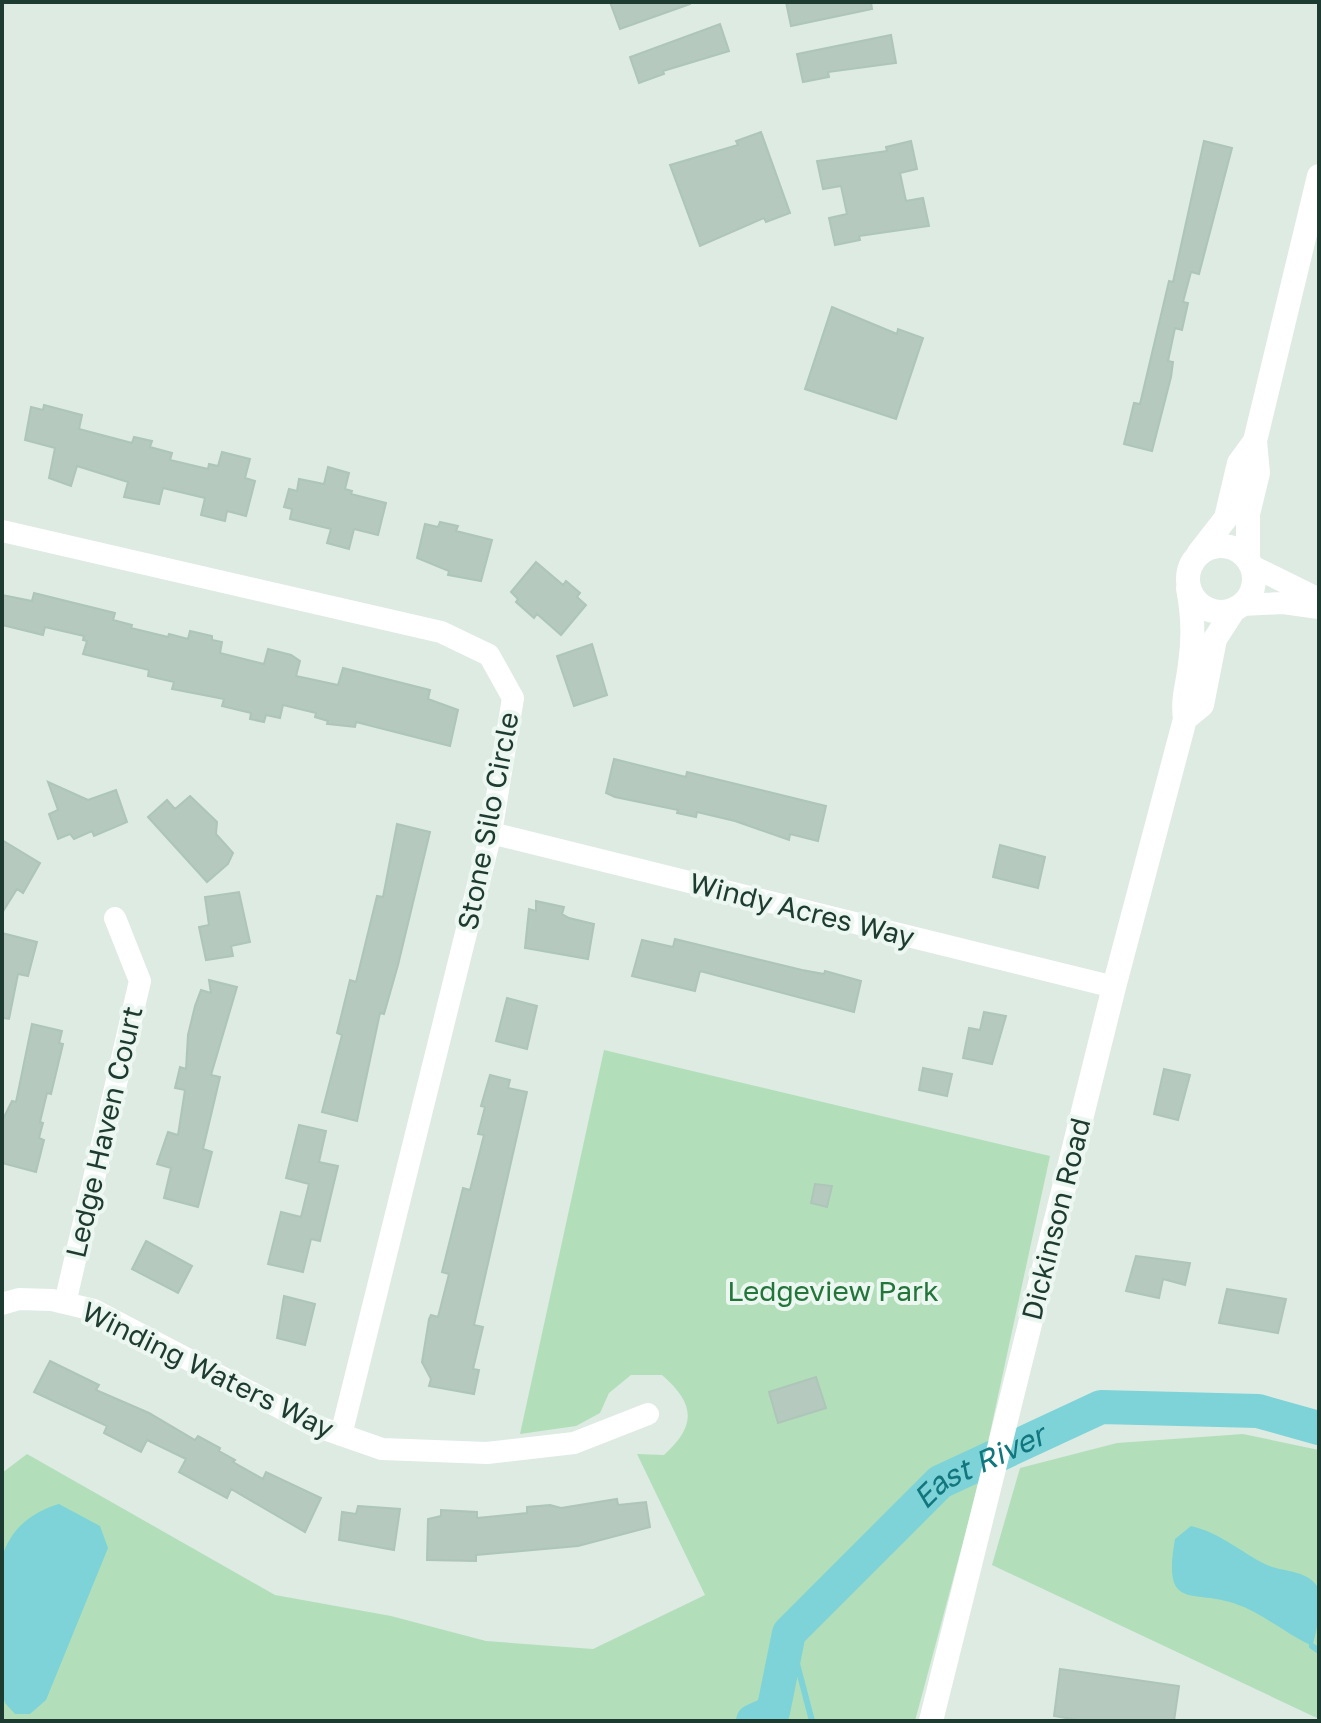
<svg xmlns="http://www.w3.org/2000/svg" width="1321" height="1723" viewBox="0 0 1321 1723" font-family="'Golos Text',sans-serif">
<rect width="100%" height="100%" fill="#ddebe3"/>
<!-- green -->
<path fill="#b2dfba" d="M 604,1050 L 1050,1156 L 980,1479 L 915,1721 L 2,1721 L 2,1473 L 27,1454 L 275,1595 L 391,1616 L 486,1641 L 593,1649 L 705,1595 L 637,1454 L 664,1455 C 697,1425 695,1404 662,1375 L 631,1375 L 609,1393 L 600,1413 L 576,1426 L 520,1434 Z
M 1243,1434 L 1319,1450 L 1319,1719 L 992,1565 L 1020,1468 L 1117,1443 Z"/>
<!-- water -->
<path fill="#7dd3d7" d="M 59,1504 L 100,1526 L 108,1548 L 46,1700 L 30,1714 L 15,1714 L 5,1703 L 2,1692 L 2,1557 C 11,1528 32,1512 59,1504 Z
M 1191,1526 C 1221,1533 1240,1552 1267,1565 C 1283,1572 1307,1570 1317,1586 C 1321,1601 1318,1631 1312,1646 C 1287,1634 1262,1613 1236,1604 C 1192,1588 1162,1613 1175,1539 Z"/>
<g fill="none" stroke-linecap="round" stroke-linejoin="round">
<!-- stream -->
<path stroke="#7dd3d7" stroke-width="6" d="M 789,1633 L 812,1721
M 1312,1646 L 1319,1651"/>
<!-- river -->
<path stroke="#7dd3d7" stroke-width="34" id="s1" d="M 753,1721 L 773,1712 L 789,1633 L 940,1482 L 1101,1407 L 1258,1411 L 1319,1428"/>
</g>
<!-- building -->
<path fill="#b5c9be" stroke="#aec5b9" stroke-width="2" d="M 610,2 L 690,2 L 690,4 L 620,29 Z
M 786,2 L 871,2 L 872,9 L 791,26 Z
M 720,24 L 729,51 L 663,71 L 664,74 L 639,83 L 630,57 Z
M 891,35 L 896,63 L 828,72 L 829,77 L 803,82 L 797,54 Z
M 761,132 L 790,213 L 766,222 L 764,218 L 700,246 L 670,165 L 738,145 L 736,141 Z
M 911,141 L 917,169 L 900,173 L 906,201 L 923,198 L 929,226 L 859,236 L 860,240 L 835,245 L 829,218 L 847,214 L 841,186 L 823,189 L 817,161 L 887,151 L 886,147 Z
M 1204,141 L 1232,148 L 1199,274 L 1191,272 L 1183,302 L 1188,303 L 1182,330 L 1175,328 L 1168,361 L 1173,362 L 1171,377 L 1152,451 L 1124,444 L 1134,403 L 1140,404 L 1169,281 L 1173,282 Z
M 832,307 L 897,334 L 898,329 L 923,338 L 896,419 L 805,389 Z
M 44,405 L 82,415 L 79,429 L 132,443 L 134,437 L 152,441 L 150,447 L 172,453 L 170,460 L 208,469 L 209,464 L 218,466 L 222,452 L 250,459 L 245,478 L 255,481 L 246,516 L 227,511 L 225,521 L 201,515 L 205,498 L 163,488 L 159,504 L 124,497 L 128,482 L 77,466 L 71,486 L 49,478 L 55,448 L 25,440 L 31,407 L 43,410 Z
M 328,467 L 349,473 L 345,489 L 352,491 L 351,494 L 386,503 L 378,535 L 354,529 L 349,549 L 327,543 L 331,529 L 290,519 L 292,509 L 284,507 L 289,489 L 297,491 L 299,479 L 324,484 Z
M 440,522 L 458,526 L 456,531 L 492,540 L 481,581 L 448,575 L 449,571 L 417,558 L 425,524 L 438,527 Z
M 536,562 L 563,585 L 566,581 L 580,593 L 577,597 L 586,605 L 561,635 L 537,614 L 534,618 L 516,602 L 518,599 L 511,592 Z
M 34,593 L 115,613 L 113,620 L 132,625 L 131,628 L 168,637 L 169,634 L 188,639 L 190,631 L 212,636 L 212,640 L 222,642 L 220,653 L 264,664 L 268,649 L 291,655 L 300,661 L 296,676 L 338,685 L 343,668 L 430,690 L 428,699 L 458,710 L 450,746 L 356,722 L 355,727 L 327,724 L 328,721 L 315,717 L 316,713 L 283,705 L 280,718 L 266,715 L 264,722 L 250,719 L 251,713 L 222,706 L 224,699 L 172,689 L 174,682 L 148,676 L 149,670 L 83,654 L 87,641 L 83,640 L 84,636 L 45,627 L 43,635 L 2,625 L 2,595 L 32,601 Z
M 592,644 L 607,695 L 574,706 L 557,656 Z
M 614,759 L 686,777 L 687,772 L 826,806 L 818,841 L 790,834 L 789,840 L 735,821 L 697,812 L 696,817 L 677,813 L 678,810 L 615,797 L 606,793 Z
M 48,782 L 88,800 L 116,790 L 127,822 L 94,836 L 92,831 L 74,839 L 70,834 L 58,839 L 49,814 L 58,810 Z
M 190,796 L 217,822 L 216,834 L 233,853 L 228,864 L 207,882 L 148,817 L 167,800 L 175,809 Z
M 397,824 L 430,832 L 398,965 L 384,1014 L 380,1013 L 357,1121 L 322,1112 L 342,1035 L 337,1033 L 350,980 L 356,982 L 377,896 L 383,897 Z
M 2,840 L 40,863 L 23,893 L 17,889 L 2,913 Z
M 1000,845 L 1045,857 L 1038,888 L 993,877 Z
M 239,892 L 250,942 L 231,946 L 233,956 L 206,960 L 199,927 L 209,925 L 205,897 Z
M 536,901 L 564,907 L 562,914 L 569,918 L 594,924 L 588,959 L 525,948 L 529,909 L 536,911 Z
M 2,933 L 37,942 L 28,976 L 18,974 L 9,1019 L 2,1018 Z
M 675,939 L 802,970 L 824,974 L 825,971 L 861,981 L 854,1012 L 700,971 L 695,991 L 632,976 L 642,940 L 673,947 Z
M 209,980 L 237,987 L 211,1075 L 220,1077 L 203,1149 L 212,1152 L 198,1207 L 164,1198 L 171,1168 L 157,1164 L 168,1132 L 178,1135 L 185,1090 L 175,1088 L 180,1067 L 186,1069 L 188,1035 L 195,1006 L 201,990 L 211,993 Z
M 507,998 L 537,1006 L 527,1049 L 496,1041 Z
M 984,1012 L 1006,1016 L 992,1064 L 963,1058 L 969,1028 L 980,1030 Z
M 32,1024 L 62,1031 L 59,1043 L 63,1044 L 51,1094 L 47,1093 L 40,1122 L 43,1123 L 39,1138 L 44,1140 L 36,1172 L 2,1163 L 2,1121 L 12,1101 L 16,1102 Z
M 923,1068 L 952,1074 L 947,1096 L 919,1090 Z
M 1164,1069 L 1190,1075 L 1178,1120 L 1154,1114 Z
M 490,1075 L 510,1080 L 508,1088 L 527,1092 L 474,1325 L 483,1327 L 473,1369 L 479,1370 L 474,1394 L 429,1386 L 431,1379 L 422,1362 L 429,1319 L 431,1315 L 438,1317 L 449,1274 L 442,1272 L 463,1188 L 470,1190 L 484,1135 L 478,1134 L 485,1107 L 481,1106 Z
M 299,1125 L 326,1131 L 319,1162 L 338,1166 L 320,1241 L 311,1239 L 303,1272 L 268,1264 L 281,1212 L 301,1217 L 309,1184 L 286,1178 Z
M 815,1184 L 832,1186 L 827,1207 L 811,1203 Z
M 146,1241 L 192,1266 L 178,1293 L 132,1269 Z
M 1136,1256 L 1190,1263 L 1185,1285 L 1163,1279 L 1159,1298 L 1126,1291 Z
M 1227,1289 L 1286,1299 L 1278,1333 L 1219,1323 Z
M 284,1296 L 315,1304 L 305,1345 L 277,1338 Z
M 50,1361 L 99,1385 L 96,1390 L 149,1413 L 195,1440 L 198,1436 L 220,1448 L 219,1451 L 235,1460 L 233,1462 L 263,1479 L 266,1472 L 321,1498 L 305,1532 L 231,1489 L 227,1498 L 179,1472 L 186,1459 L 147,1440 L 141,1452 L 104,1433 L 107,1426 L 34,1392 Z
M 816,1377 L 826,1408 L 778,1423 L 769,1392 Z
M 617,1499 L 618,1505 L 646,1502 L 650,1527 L 578,1546 L 476,1555 L 476,1561 L 427,1560 L 428,1519 L 441,1516 L 441,1510 L 477,1512 L 477,1518 L 527,1513 L 527,1507 L 550,1505 L 561,1508 Z
M 358,1506 L 400,1509 L 394,1550 L 339,1540 L 342,1512 L 356,1514 Z
M 1060,1669 L 1179,1686 L 1174,1721 L 1083,1721 L 1054,1716 Z"/>
<g fill="none" stroke-linecap="round" stroke-linejoin="round">
<!-- street -->
<path stroke="#fff" stroke-width="22" d="M 2,531 L 441,632 L 489,655 L 513,698 L 491,833 L 341,1435
M 1252,566 L 1319,599
M 1242,605 L 1283,603 L 1319,608
M 491,833 L 1114,987
M 65,1303 L 140,981 L 115,918
M 2,1304 L 19,1299 L 52,1300 L 94,1310 L 313,1425 L 382,1449 L 487,1453 L 574,1443 L 648,1414"/>
<!-- secondary -->
<path stroke="#fff" stroke-width="24" d="M1188 579a33 33 0 1 1 66 0a33 33 0 1 1-66 0Z
M 1198,554 L 1226,518 L 1239,463 L 1255,441
M 1248,560 L 1248,514 L 1258,473 L 1255,441 L 1319,176
M 1185,719 L 1202,705 L 1215,639 L 1233,611
M 931,1721 L 1114,987 L 1185,719 C 1182,698 1188,684 1190,664 C 1194,638 1193,614 1188,588"/>
</g>
<g text-anchor="middle" stroke-width="8" stroke-linejoin="round" paint-order="stroke">
<!-- street labels -->
<g font-size="28" fill="#1d3b30" stroke="#edf7f1">
<text transform="translate(488 821) rotate(-79)" y="10">Stone Silo Circle</text>
<text transform="translate(802 910) rotate(14)" y="10">Windy Acres Way</text>
<text transform="translate(104 1132) rotate(-77)" y="10">Ledge Haven Court</text>
<text transform="translate(1056 1219) rotate(-76)" y="10">Dickinson Road</text>
<text transform="translate(208 1370) rotate(26)" y="10">Winding Waters Way</text>
</g>
<!-- park labels -->
<g font-size="28" fill="#23763a" stroke="#edf7f1">
<text x="833" y="1301">Ledgeview Park</text>
</g>
<!-- water labels -->
<g font-size="30" font-style="italic" fill="#11767d" stroke="#edf7f1">
<text dy="10" stroke="none"><textPath href="#s1" startOffset="358">East River</textPath></text>
</g>
</g>
<!-- border -->
<rect width="1321" height="1723" fill="none" stroke="#1d3b30" stroke-width="8"/>
</svg>
